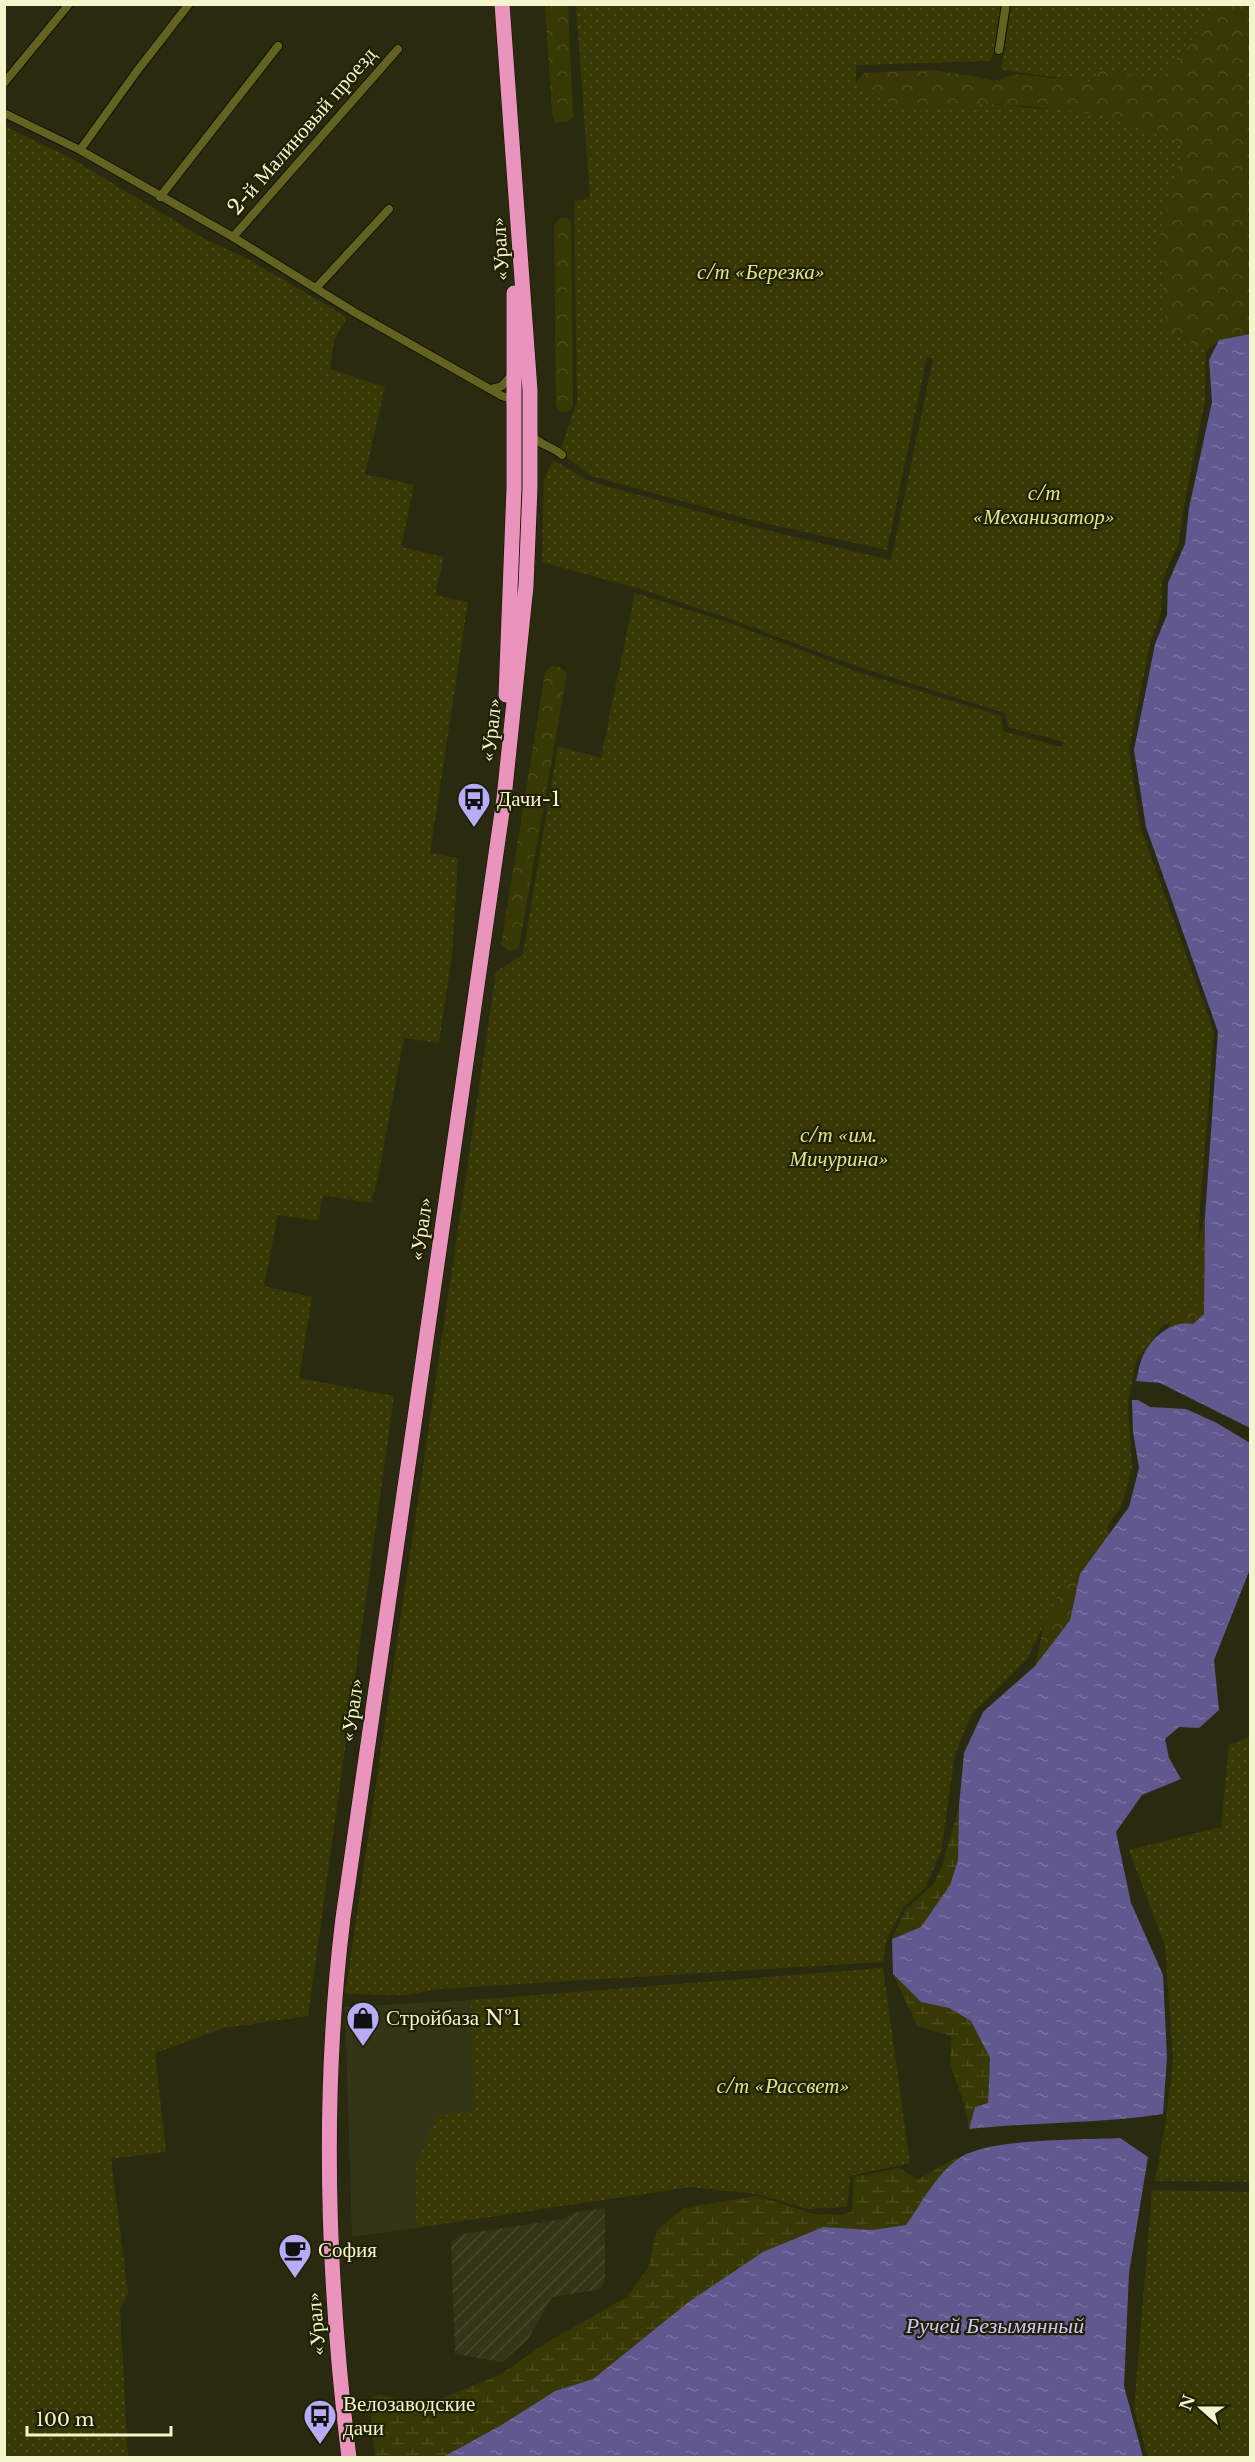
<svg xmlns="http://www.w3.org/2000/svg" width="1255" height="2462" viewBox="0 0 1255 2462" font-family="'Libre Baskerville',serif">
<defs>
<pattern id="industrial-furrows" width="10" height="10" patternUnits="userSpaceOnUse" patternTransform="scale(1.5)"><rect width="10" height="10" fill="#343516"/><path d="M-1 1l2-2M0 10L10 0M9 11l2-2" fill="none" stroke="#48492c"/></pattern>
<pattern id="forest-crowns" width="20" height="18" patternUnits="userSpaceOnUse" patternTransform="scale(1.5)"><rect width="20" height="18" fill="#383804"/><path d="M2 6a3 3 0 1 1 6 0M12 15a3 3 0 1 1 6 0" fill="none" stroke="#4c4c1c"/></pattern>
<pattern id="wetland-marsh" width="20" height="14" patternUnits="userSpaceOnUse" patternTransform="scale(1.5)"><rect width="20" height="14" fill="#383804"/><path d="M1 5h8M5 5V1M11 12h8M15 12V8" fill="none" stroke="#4c4c1c"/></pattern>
<pattern id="garden-dots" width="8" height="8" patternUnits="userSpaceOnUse" patternTransform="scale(1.5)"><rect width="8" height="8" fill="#383804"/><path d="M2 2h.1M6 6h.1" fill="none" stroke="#4c4c1c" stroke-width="1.8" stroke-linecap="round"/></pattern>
<pattern id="water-ripples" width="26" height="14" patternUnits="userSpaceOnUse" patternTransform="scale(1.5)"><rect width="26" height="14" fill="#60588e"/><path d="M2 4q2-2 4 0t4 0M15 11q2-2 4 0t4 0" fill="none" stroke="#77719d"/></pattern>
</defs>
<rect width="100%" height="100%" fill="#292a0f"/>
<!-- built -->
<path fill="#343516" d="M 471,2000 L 473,2113 L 416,2164 L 416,2228 L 352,2237 L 345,2007 Z"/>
<!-- industrial -->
<path fill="url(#industrial-furrows)" d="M 605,2208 L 605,2280 L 601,2289 L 552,2297 L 528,2339 L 502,2362 L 455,2354 L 451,2242 L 462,2234 L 564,2219 L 573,2213 Z"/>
<!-- forest -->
<path fill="url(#forest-crowns)" d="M 545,5 L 568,5 L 573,116 L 567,122 L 555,123 L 552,112 Z
M 1219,5 L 1250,5 L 1250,334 L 1219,340 L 1206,351 L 1166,329 L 1159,233 L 1184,144 L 1039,107 L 989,104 L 931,108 L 895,106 L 856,83 L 863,73 L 930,70 L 974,76 L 993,81 L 1017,74 L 1089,82 L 1103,68 L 1158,82 Z
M 566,217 L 571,221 L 573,406 L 568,412 L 561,412 L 556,406 L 554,225 L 560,218 Z
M 551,666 L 560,667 L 567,673 L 519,947 L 510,952 L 501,944 L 545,673 Z
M 1205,1216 L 1204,1314 L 1193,1324 L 1167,1328 L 1181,1307 Z
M 1105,1520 L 1109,1536 L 1080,1574 L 1070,1619 L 1035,1666 L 1066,1523 Z"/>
<!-- wetland -->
<path fill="url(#wetland-marsh)" d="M 959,1806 L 958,1860 L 950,1885 L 921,1927 L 892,1939 L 906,1909 L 933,1885 L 942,1866 Z
M 893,1974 L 921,2002 L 949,2008 L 971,2021 L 990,2058 L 988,2103 L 975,2107 L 969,2129 L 964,2104 L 950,2063 L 951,2036 L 917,2026 Z
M 959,2158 L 935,2183 L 906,2225 L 872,2230 L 823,2227 L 690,2301 L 593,2379 L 555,2391 L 498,2427 L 443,2457 L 375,2457 L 371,2419 L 372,2397 C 389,2390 398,2404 414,2410 L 501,2374 L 549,2341 L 627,2297 L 648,2268 L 657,2230 L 683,2208 L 757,2196 L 814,2214 L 840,2215 L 852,2212 L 854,2177 L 899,2168 L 917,2179 C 933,2174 943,2162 959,2158 Z"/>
<!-- garden -->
<path fill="url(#garden-dots)" d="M 576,5 L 1002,5 L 995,48 L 990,61 L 856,65 L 856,83 L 895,106 L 931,108 L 989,104 L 1102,114 L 1184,144 L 1159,233 L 1166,329 L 1206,351 L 1205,401 L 1184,505 L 1179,542 L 1162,581 L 1161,613 L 1150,644 L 1129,750 L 1140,826 L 1214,1032 L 1199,1222 L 1197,1307 L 1162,1326 L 1136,1361 L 1128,1403 L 1132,1469 L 1122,1505 L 1057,1598 L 1027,1659 L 972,1714 L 955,1754 L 941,1852 L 925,1888 L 904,1907 L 887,1938 L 883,1962 L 439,1989 L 406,1995 L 345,1994 L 496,972 L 523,954 L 558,746 L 601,758 L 635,593 L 727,622 L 858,672 L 1001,716 L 1003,731 L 1061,747 L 1064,742 L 1008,727 L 1005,713 L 856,666 L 730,619 L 640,589 L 542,562 L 544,480 L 553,460 L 589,481 L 754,527 L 891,560 L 933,359 L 927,357 L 887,550 L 755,521 L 591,476 L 560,452 L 577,401 L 574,201 L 590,198 Z
M 1011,5 L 1011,4 L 1219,5 L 1158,82 L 1103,68 L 1089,82 L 1001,70 Z
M 4,126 L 69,157 L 203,238 L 248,259 L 347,317 L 334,340 L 330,369 L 385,387 L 365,474 L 414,485 L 401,547 L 444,557 L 435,595 L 468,602 L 430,853 L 458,858 L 452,956 L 439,1043 L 404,1038 L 377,1182 L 371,1203 L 323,1195 L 318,1221 L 278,1215 L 264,1286 L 312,1297 L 299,1378 L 394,1396 L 308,2016 L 224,2028 L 155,2053 L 166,2152 L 111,2159 L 128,2293 L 120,2310 L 128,2457 L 5,2457 Z
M 1250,1737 L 1250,2182 L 1155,2181 L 1166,2121 L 1173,2059 L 1165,1946 L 1129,1850 L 1221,1827 L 1229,1745 Z
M 883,1968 L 910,2163 L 850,2176 L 847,2207 L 808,2209 L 756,2194 L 690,2187 L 416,2228 L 416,2164 L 437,2116 L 473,2112 L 471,2000 Z
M 1152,2190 L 1250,2192 L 1250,2457 L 1148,2457 L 1134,2410 Z"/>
<!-- water -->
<path fill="url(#water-ripples)" d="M 1250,334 L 1250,1428 L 1160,1383 L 1136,1381 C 1138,1374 1139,1365 1142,1358 C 1150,1338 1172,1319 1193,1324 L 1204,1314 L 1205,1216 L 1218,1032 L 1146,827 L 1134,750 L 1155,644 L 1167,615 L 1168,583 L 1185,544 L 1189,508 L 1212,402 L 1209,360 L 1219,340 Z
M 1132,1400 L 1138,1400 L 1150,1407 L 1186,1409 L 1217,1423 L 1250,1443 L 1250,1569 L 1214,1660 L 1219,1710 L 1199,1728 L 1179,1727 L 1165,1739 L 1169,1758 L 1181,1779 L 1142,1795 L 1116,1832 L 1131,1903 L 1163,1975 L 1167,2057 L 1163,2114 C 1099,2124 1033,2122 969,2129 L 975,2107 L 988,2103 L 990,2058 L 971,2021 L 949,2008 L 921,2002 L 893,1974 L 892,1939 L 921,1927 L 950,1885 L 958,1860 L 959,1806 L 964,1753 L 983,1712 L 1035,1666 L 1070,1620 L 1080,1574 L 1129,1507 L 1139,1468 L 1133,1432 Z
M 1120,2138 L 1148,2157 L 1129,2273 L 1124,2386 L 1143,2457 L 443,2457 L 498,2427 L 555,2391 L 593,2379 L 690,2301 L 763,2252 L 823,2227 L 872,2230 L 906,2225 C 922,2203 937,2172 961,2157 C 992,2138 1080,2140 1120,2138 Z"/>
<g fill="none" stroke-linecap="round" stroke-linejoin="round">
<defs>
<path id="street" d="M 999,50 L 1006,4
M 4,83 L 69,4
M 4,113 L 80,150 L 233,237 L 354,312 L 502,396 L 517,401
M 80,150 L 137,71 L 189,4
M 160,197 L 278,46
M 233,237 L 398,49
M 316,288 L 389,209
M 491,389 L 502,386 L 512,375
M 531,434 C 538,445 552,446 562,455"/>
<path id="highway" d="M 506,695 L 514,488 L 514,293
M 349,2458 C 327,2278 321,2097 343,1918 L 504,798 L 526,586 L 530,488 L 530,390 L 502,4"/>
</defs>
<!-- street casing -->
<use href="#street" stroke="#121200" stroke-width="10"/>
<!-- highway casing -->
<use href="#highway" stroke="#121200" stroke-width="16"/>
<!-- street -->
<use href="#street" stroke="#626221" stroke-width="8"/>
<!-- highway -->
<use href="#highway" stroke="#ea93bd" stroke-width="15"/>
</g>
<!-- icons -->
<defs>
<symbol id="bus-pin" viewBox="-11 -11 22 30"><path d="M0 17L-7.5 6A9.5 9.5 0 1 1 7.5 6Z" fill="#b6acf8" stroke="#202005"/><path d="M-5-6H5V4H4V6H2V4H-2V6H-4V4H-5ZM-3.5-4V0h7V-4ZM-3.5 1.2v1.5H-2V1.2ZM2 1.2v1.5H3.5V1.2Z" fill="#111"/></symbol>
<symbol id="shop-pin" viewBox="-11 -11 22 30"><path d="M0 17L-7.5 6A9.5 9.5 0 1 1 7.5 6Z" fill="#b6acf8" stroke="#202005"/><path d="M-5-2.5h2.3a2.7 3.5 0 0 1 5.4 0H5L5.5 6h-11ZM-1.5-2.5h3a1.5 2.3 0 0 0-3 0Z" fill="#111"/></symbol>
<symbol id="cafe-pin" viewBox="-11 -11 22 30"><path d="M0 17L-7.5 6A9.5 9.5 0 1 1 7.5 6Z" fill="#b6acf8" stroke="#202005"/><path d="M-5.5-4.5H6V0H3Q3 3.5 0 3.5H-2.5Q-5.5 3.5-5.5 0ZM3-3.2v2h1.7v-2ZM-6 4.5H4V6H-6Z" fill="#111"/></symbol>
</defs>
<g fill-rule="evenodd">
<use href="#bus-pin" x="455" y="780" width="38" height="52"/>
<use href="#shop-pin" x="344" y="1999" width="38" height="52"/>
<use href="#cafe-pin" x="276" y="2231" width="38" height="52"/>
<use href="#bus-pin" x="301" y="2397" width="38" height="52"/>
</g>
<g text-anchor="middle" stroke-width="4.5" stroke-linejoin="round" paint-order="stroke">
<!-- street labels -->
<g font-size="21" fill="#f4f5cc" stroke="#202005">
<text transform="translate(302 131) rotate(-49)" y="7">2-й Малиновый проезд</text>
<text transform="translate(500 249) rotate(-94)" y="7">«Урал»</text>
<text transform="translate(491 730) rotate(-84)" y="7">«Урал»</text>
<text transform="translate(421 1229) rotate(-82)" y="7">«Урал»</text>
<text transform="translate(352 1710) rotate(-82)" y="7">«Урал»</text>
<text transform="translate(316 2324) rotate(-95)" y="7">«Урал»</text>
</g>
<!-- park labels -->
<g font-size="21" font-style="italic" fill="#e2e488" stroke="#202005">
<text x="761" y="279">с/т «Березка»</text>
<text x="1044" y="500">с/т<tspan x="1044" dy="24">«Механизатор»</tspan></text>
<text x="839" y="1142">с/т «им.<tspan x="839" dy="24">Мичурина»</tspan></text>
<text x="783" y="2093">с/т «Рассвет»</text>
</g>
<!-- poi labels -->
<g font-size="21" fill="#f4f5cc" stroke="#202005" text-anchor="start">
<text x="497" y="806">Дачи-1</text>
<text x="386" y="2025">Стройбаза №1</text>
<text x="318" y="2257">София</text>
<text x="343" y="2411">Велозаводские<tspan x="343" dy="24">дачи</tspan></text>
</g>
<!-- water labels -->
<g font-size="22" font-style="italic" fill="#cbc5f7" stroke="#202005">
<text x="995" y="2333">Ручей Безымянный</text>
</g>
</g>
<!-- border -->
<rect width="1255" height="2462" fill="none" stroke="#f4f5cc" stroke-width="12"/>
<!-- north arrow -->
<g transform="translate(1201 2408) rotate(291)" stroke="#202005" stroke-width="4.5" paint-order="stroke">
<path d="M0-4.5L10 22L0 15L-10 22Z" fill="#f4f5cc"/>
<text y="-9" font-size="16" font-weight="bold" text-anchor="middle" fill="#f4f5cc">N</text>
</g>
<!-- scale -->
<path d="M27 2426v9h144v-9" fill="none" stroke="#f4f5cc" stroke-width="3"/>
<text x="36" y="2426" font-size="18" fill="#f4f5cc" stroke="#202005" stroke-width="4.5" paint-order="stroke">100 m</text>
</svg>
